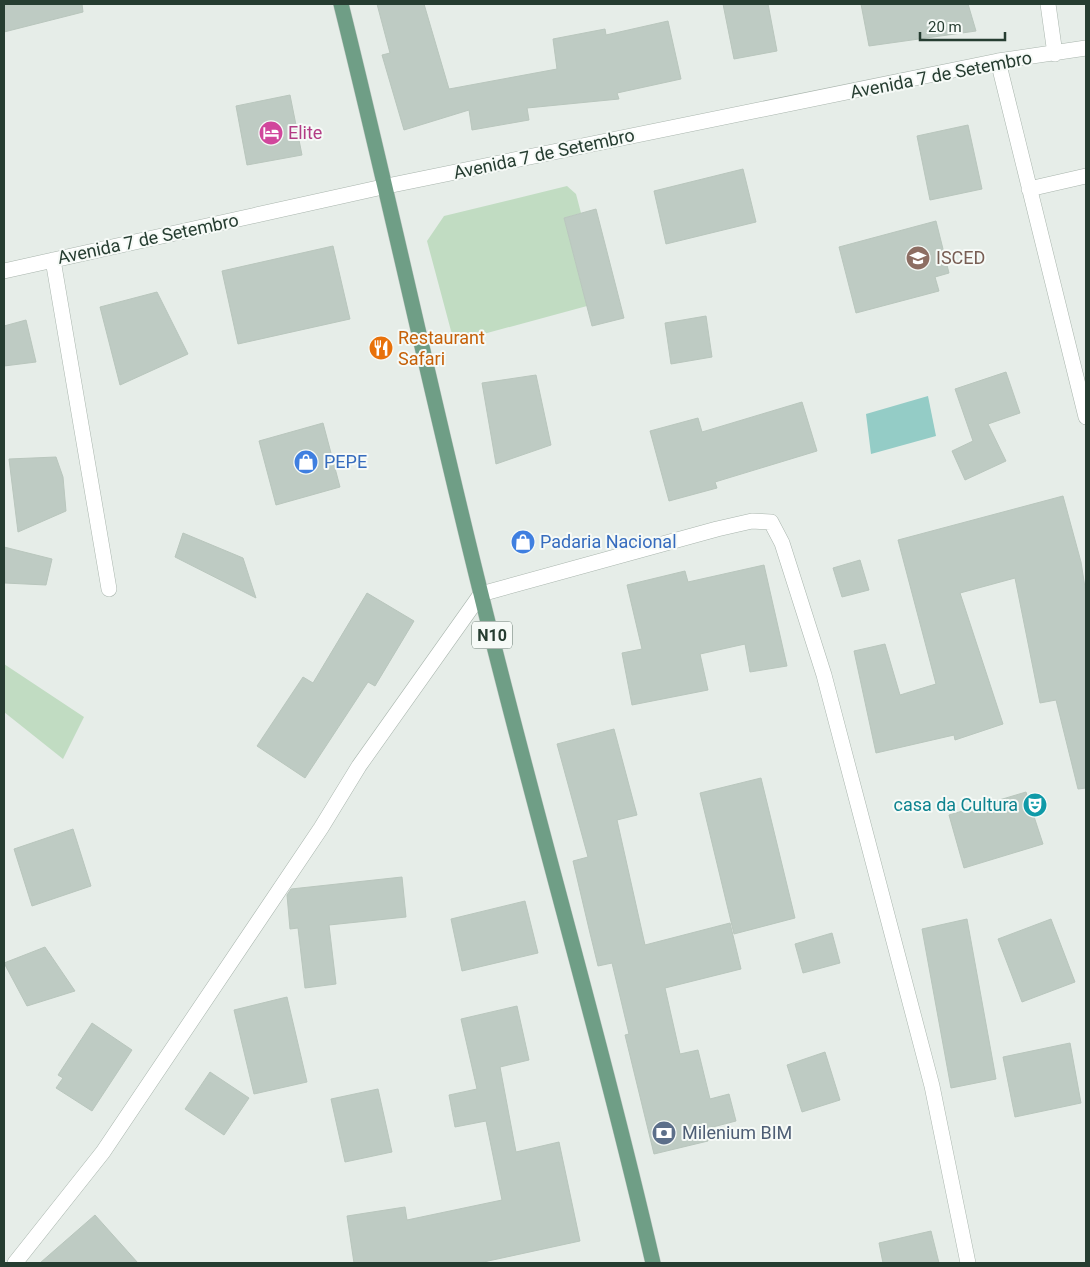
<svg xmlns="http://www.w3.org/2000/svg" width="1090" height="1267" viewBox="0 0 1090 1267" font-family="Roboto,sans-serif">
<rect width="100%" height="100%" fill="#e6ede8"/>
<!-- green -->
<path fill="#c1dcc2" d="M 567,186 L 576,194 L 581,213 L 564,218 L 587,306 L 454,342 L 427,241 L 444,216 Z
M 4,664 L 84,717 L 63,759 L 4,712 Z"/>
<!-- water -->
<path fill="#94ccc6" d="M 928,396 L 936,436 L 871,454 L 866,414 Z"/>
<!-- building -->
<path fill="#becbc3" stroke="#b9c6bd" d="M 4,4 L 82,4 L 83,12 L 4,32 Z
M 377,4 L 424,4 L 449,89 L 557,69 L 553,39 L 605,29 L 606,35 L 668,21 L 681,79 L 617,93 L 619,99 L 527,108 L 529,120 L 472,130 L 469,110 L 404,130 L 382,55 L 390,53 Z
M 723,4 L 768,4 L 777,51 L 734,59 Z
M 861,4 L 968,4 L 976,31 L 869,46 Z
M 290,95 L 302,155 L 247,165 L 236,106 Z
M 968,125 L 982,189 L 930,200 L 917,136 Z
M 743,169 L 756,222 L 666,244 L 654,191 Z
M 596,209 L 624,318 L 592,326 L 564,218 Z
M 936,221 L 949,273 L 935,277 L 939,291 L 856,313 L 839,247 Z
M 333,246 L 350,319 L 238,344 L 222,271 Z
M 157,292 L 188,354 L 120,385 L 100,307 Z
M 706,316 L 712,357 L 671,364 L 665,323 Z
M 26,320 L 36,362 L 4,366 L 4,326 Z
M 1006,372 L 1020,413 L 988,424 L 1006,461 L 965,480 L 952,451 L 973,441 L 955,389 Z
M 536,375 L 551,445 L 496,464 L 482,383 Z
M 802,402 L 817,451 L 715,482 L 717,488 L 669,501 L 650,431 L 698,418 L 702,432 Z
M 323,423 L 340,487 L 276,505 L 259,441 Z
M 56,457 L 63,477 L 66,511 L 18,532 L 9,459 Z
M 1063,496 L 1081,562 L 1086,594 L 1086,788 L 1078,789 L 1056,700 L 1040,703 L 1015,578 L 960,593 L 1003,724 L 955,740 L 954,735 L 876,753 L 854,651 L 885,644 L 900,695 L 936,684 L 898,540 Z
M 183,533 L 243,558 L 256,598 L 175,557 Z
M 4,547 L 52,559 L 46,585 L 5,583 Z
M 860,560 L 869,590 L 842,597 L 833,568 Z
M 764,565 L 787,666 L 750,672 L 745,644 L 700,654 L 708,690 L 632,705 L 622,653 L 642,649 L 627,585 L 685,571 L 688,582 Z
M 367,593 L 414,621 L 375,686 L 368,682 L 305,778 L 257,746 L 303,677 L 313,683 Z
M 614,729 L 637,815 L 617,820 L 645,945 L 730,923 L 741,969 L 665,988 L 680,1054 L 698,1050 L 710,1099 L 729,1094 L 736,1121 L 705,1129 L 708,1141 L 654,1154 L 625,1035 L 629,1034 L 612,963 L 598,966 L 589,929 L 573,861 L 588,857 L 557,744 Z
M 761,778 L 795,918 L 734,934 L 700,793 Z
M 1026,792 L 1043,844 L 964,868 L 949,815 Z
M 73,829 L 91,886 L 32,906 L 14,849 Z
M 402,877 L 406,917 L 329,925 L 336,984 L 305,988 L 298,928 L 290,929 L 287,895 L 291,889 Z
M 525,901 L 538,953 L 462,971 L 451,919 Z
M 967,919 L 996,1079 L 951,1088 L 922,929 Z
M 1051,919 L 1075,982 L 1022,1002 L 998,939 Z
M 832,933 L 840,963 L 803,973 L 795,944 Z
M 45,947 L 75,991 L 27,1006 L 4,963 Z
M 287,997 L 307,1082 L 254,1094 L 234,1010 Z
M 517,1006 L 529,1060 L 500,1067 L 516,1152 L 559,1142 L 580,1241 L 479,1263 L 354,1263 L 347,1216 L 405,1207 L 407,1220 L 502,1200 L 486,1121 L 455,1127 L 449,1095 L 477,1089 L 461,1019 Z
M 92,1023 L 132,1050 L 92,1111 L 56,1088 L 63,1078 L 58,1075 Z
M 1070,1043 L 1081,1103 L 1015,1117 L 1003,1057 Z
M 825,1052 L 840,1100 L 802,1112 L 787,1065 Z
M 210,1072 L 249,1098 L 224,1135 L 185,1109 Z
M 378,1089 L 392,1152 L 345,1162 L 331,1099 Z
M 95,1215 L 138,1263 L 40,1263 Z
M 931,1231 L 939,1263 L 883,1263 L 879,1243 Z"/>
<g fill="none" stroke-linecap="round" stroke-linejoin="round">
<defs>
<path id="minor" d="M 1048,4 L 1055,54
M 998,61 L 1086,417
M 1029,189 L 1086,176
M 53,260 L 109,589
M 4,271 L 387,186 L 998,61 L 1086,48
M 15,1263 L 103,1152 L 321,828 L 359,766 L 481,594 L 717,529 L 752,521 L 771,522 L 782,543 L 824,675 L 932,1086 L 968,1263"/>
<path id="major" d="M 341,4 C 390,200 432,398 481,594 C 536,818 601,1039 653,1263"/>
</defs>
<!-- minor casing -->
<use href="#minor" stroke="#a9b5ad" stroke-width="16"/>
<!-- major casing -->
<use href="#major" stroke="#c2c9c5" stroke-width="16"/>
<!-- minor -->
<use href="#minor" stroke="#fff" stroke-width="15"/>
<!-- major -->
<use href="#major" stroke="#6f9e86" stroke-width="15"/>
</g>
<!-- icons -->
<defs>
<symbol id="hotel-disc" viewBox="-11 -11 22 22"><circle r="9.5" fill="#d1479c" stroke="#f6faf7"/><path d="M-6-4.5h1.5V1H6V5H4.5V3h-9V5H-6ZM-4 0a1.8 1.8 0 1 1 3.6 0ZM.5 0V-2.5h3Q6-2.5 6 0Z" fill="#fff"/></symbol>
<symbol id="university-disc" viewBox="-11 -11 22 22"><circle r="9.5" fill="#8d6e63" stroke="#f6faf7"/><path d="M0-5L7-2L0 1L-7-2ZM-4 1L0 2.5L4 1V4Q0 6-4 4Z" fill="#fff"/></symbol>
<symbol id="restaurant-disc" viewBox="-11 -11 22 22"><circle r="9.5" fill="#e8710a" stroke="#f6faf7"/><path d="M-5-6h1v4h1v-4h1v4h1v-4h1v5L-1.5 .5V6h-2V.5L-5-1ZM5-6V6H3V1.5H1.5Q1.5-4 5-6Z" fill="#fff"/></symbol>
<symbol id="shop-disc" viewBox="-11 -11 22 22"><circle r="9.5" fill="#3f7fe0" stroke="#f6faf7"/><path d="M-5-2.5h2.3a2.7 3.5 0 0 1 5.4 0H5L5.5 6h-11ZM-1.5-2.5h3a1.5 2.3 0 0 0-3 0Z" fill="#fff"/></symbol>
<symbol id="theatre-disc" viewBox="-11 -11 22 22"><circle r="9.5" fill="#0f9aa8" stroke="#f6faf7"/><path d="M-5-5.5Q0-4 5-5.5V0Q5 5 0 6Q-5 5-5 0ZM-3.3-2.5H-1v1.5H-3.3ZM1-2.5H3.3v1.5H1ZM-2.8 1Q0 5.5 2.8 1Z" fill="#fff"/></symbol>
<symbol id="bank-disc" viewBox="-11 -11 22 22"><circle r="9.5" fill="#5c6f8a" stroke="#f6faf7"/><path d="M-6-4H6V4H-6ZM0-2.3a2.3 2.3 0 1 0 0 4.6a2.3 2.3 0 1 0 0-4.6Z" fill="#fff"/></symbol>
</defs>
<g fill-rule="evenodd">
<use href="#hotel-disc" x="257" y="119" width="28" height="28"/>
<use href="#university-disc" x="904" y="244" width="28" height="28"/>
<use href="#restaurant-disc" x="367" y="334" width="28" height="28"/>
<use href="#shop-disc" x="292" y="448" width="28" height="28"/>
<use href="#shop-disc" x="509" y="528" width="28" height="28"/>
<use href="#theatre-disc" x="1021" y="791" width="28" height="28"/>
<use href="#bank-disc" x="650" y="1119" width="28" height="28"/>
</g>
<g text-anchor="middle" stroke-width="4" stroke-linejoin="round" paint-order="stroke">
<!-- shield labels -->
<rect fill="#f6faf7" stroke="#64766c" stroke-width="1" x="472" y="621.5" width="40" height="27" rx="4"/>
<g font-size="16" font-weight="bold" fill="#263d31">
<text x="492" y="641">N10</text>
</g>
<!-- street labels -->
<g font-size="18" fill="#263d31" stroke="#f6faf7">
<text transform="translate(941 75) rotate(-11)" y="6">Avenida 7 de Setembro</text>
<text transform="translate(544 154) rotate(-12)" y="6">Avenida 7 de Setembro</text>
<text transform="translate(148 239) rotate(-12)" y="6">Avenida 7 de Setembro</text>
</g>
<!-- hotel labels -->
<g font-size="18" fill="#b23c85" stroke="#f6faf7" text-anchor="start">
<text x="288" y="139">Elite</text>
</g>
<!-- education labels -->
<g font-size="18" fill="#785e54" stroke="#f6faf7" text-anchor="start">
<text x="936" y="264">ISCED</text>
</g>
<!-- food labels -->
<g font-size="18" fill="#c56008" stroke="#f6faf7" text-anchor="start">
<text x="398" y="344">Restaurant<tspan x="398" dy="21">Safari</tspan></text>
</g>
<!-- shop labels -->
<g font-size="18" fill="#366cbe" stroke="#f6faf7" text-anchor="start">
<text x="324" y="468">PEPE</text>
<text x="540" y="548">Padaria Nacional</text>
</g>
<!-- culture labels -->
<g font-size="18" fill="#0d838f" stroke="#f6faf7" text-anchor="end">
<text x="1018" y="811">casa da Cultura</text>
</g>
<!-- service labels -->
<g font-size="18" fill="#4e5e75" stroke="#f6faf7" text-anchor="start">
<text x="682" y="1139">Milenium BIM</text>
</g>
</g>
<!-- border -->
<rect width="1090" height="1267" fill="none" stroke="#263d31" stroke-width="10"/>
<!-- scale -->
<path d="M920 32v8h85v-8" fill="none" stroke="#263d31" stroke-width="2.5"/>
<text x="928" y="32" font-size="15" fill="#263d31" stroke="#f6faf7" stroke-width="4" paint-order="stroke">20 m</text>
</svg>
